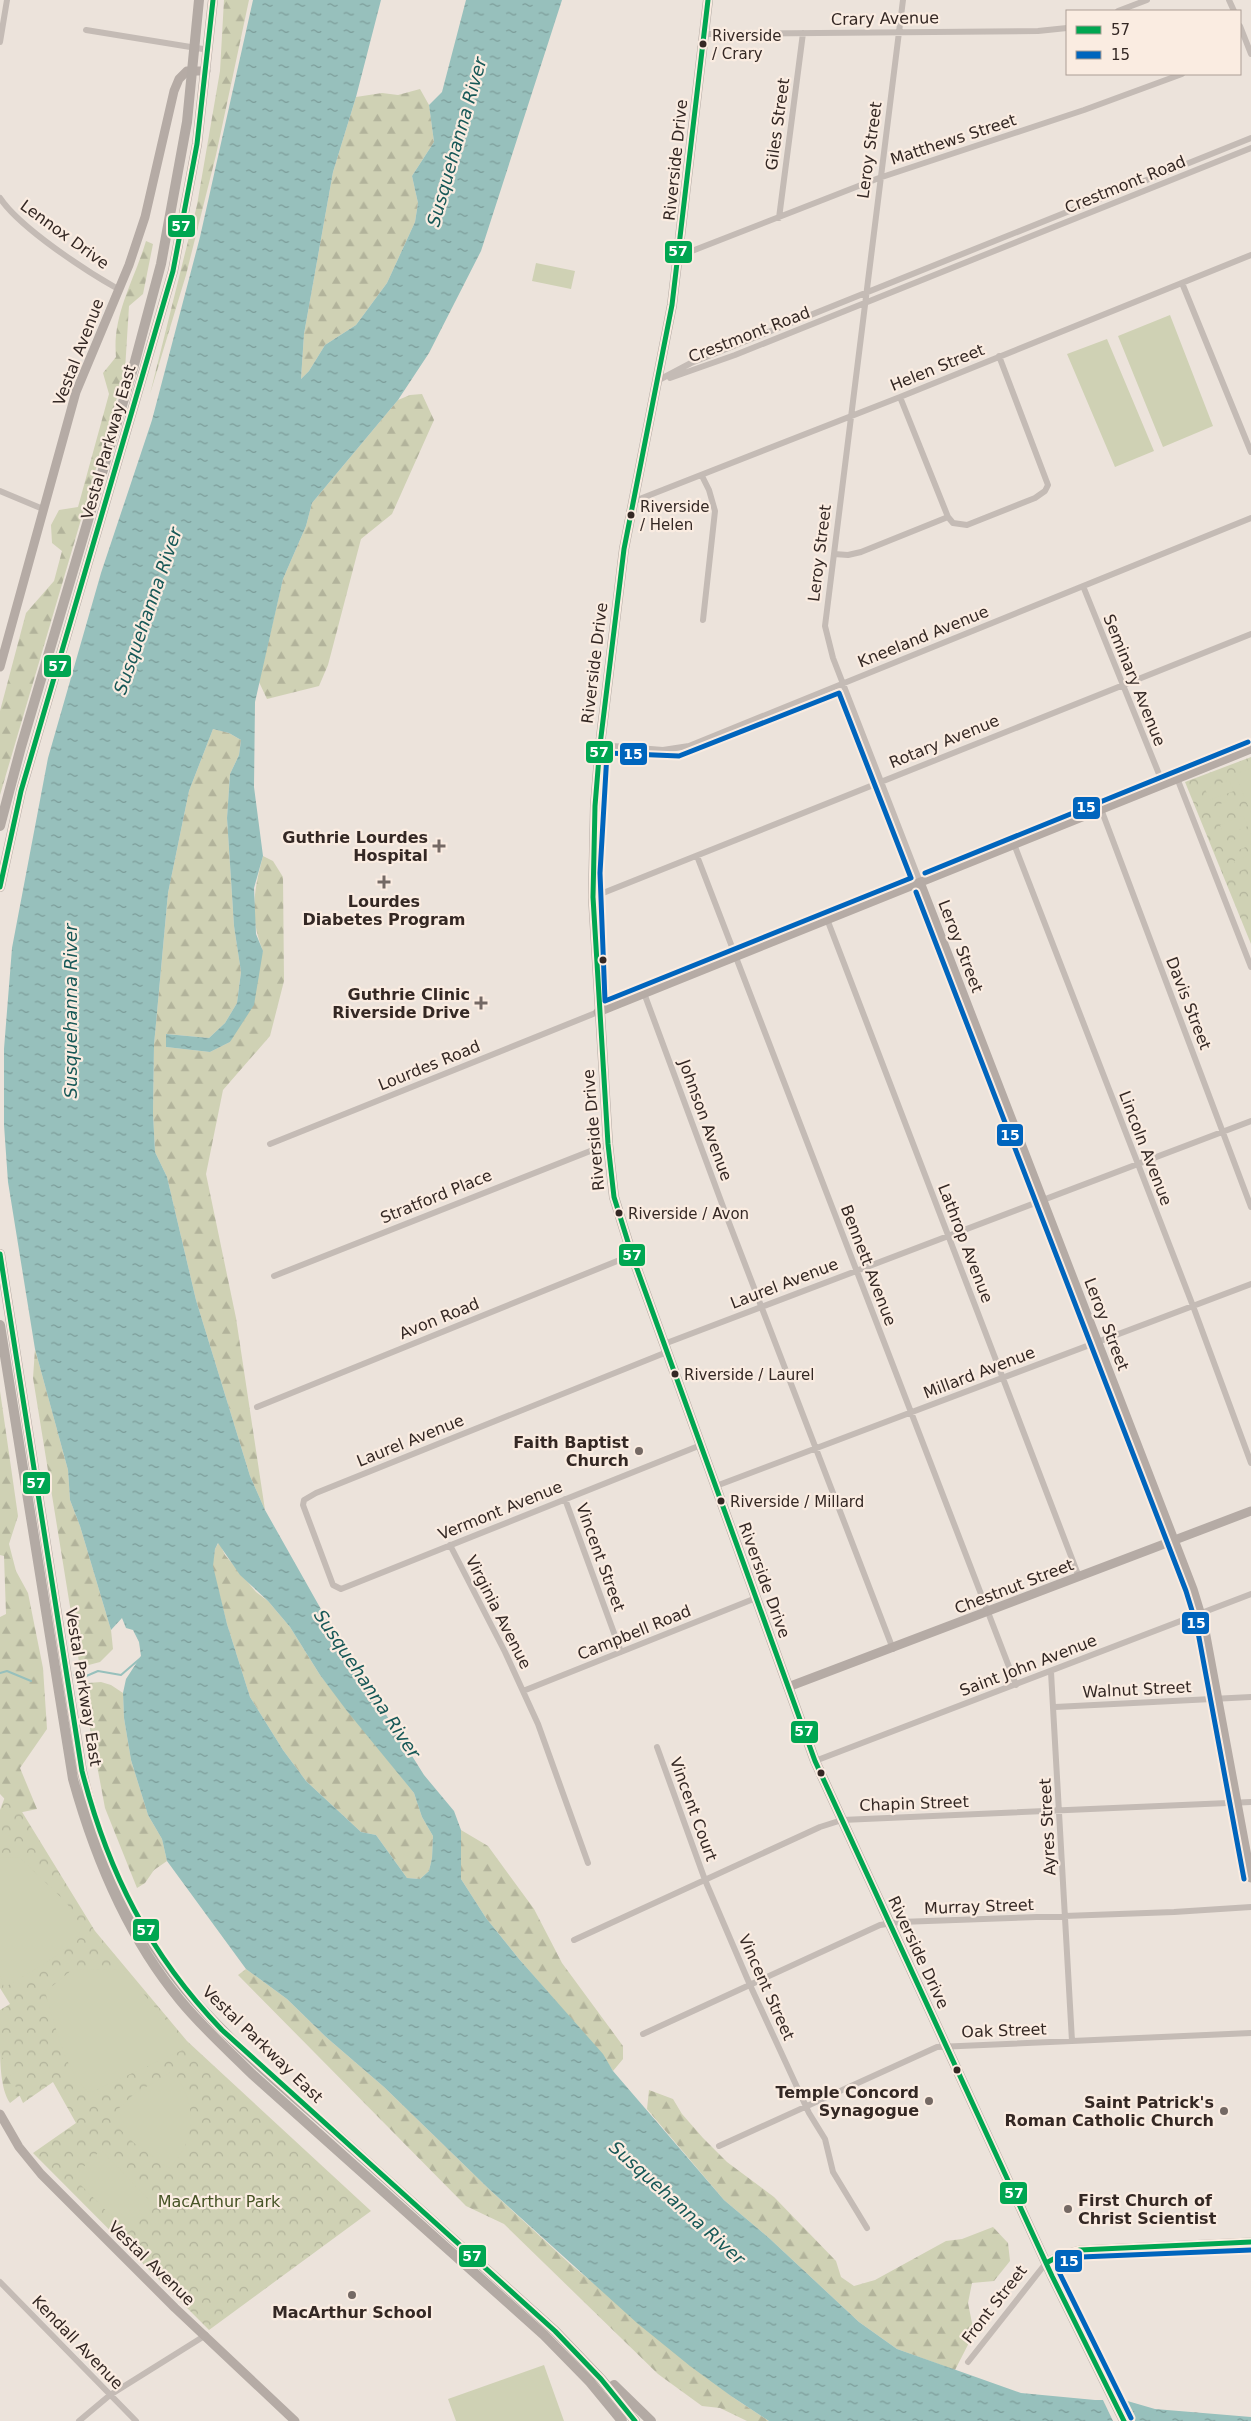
<svg xmlns="http://www.w3.org/2000/svg" width="1251" height="2421" viewBox="0 0 1251 2421" font-family="'DejaVu Sans',sans-serif">
<defs>
<pattern id="forest-firs" width="22" height="20" patternUnits="userSpaceOnUse" patternTransform="scale(1.25)"><rect width="22" height="20" fill="#cfd1b4"/><path d="M5 1l3.5 6h-7zM16 11l3.5 6h-7z" fill="#b2b39b"/></pattern>
<pattern id="park-crowns" width="20" height="18" patternUnits="userSpaceOnUse" patternTransform="scale(1.25)"><rect width="20" height="18" fill="#cfd1b4"/><path d="M2 6a3 3 0 1 1 6 0M12 15a3 3 0 1 1 6 0" fill="none" stroke="#b2b39b"/></pattern>
<pattern id="water-ripples" width="26" height="14" patternUnits="userSpaceOnUse" patternTransform="scale(1.25)"><rect width="26" height="14" fill="#97c0bc"/><path d="M2 4q2-2 4 0t4 0M15 11q2-2 4 0t4 0" fill="none" stroke="#7c9c99"/></pattern>
</defs>
<rect width="100%" height="100%" fill="#ece3db"/>
<!-- forest -->
<path fill="url(#forest-firs)" d="M 224,0 L 249,0 L 216,155 L 186,275 L 150,394 L 197,205 L 220,71 Z
M 420,89 L 429,105 L 434,142 L 412,176 L 418,203 L 415,222 L 387,283 L 356,325 L 325,345 L 309,371 L 301,379 L 304,334 L 333,172 L 356,97 L 382,93 L 398,95 Z
M 146,241 L 153,244 L 143,294 L 129,306 L 125,370 L 0,795 L 0,711 L 26,613 L 54,581 L 62,551 L 52,543 L 51,525 L 59,510 L 78,507 L 109,394 L 103,373 L 116,357 C 112,315 134,281 146,241 Z
M 422,394 L 434,420 L 392,514 L 361,539 L 328,665 L 319,686 L 267,699 L 259,682 L 283,579 L 306,526 L 312,503 L 398,400 L 410,395 Z
M 213,729 L 229,733 L 241,740 L 239,755 L 230,774 L 227,818 L 234,926 L 241,972 L 237,1003 L 225,1023 L 209,1038 L 166,1034 L 166,1047 L 210,1052 L 230,1042 L 263,951 C 249,917 254,890 263,856 L 273,861 L 283,877 L 284,981 L 270,1036 L 223,1090 L 206,1174 L 236,1318 L 265,1510 L 250,1476 L 196,1300 L 167,1177 L 155,1152 L 153,1113 L 154,1045 L 168,893 L 189,791 Z
M 35,1349 L 68,1470 L 70,1500 L 80,1526 L 111,1630 L 113,1649 L 100,1662 L 85,1666 L 79,1662 L 39,1415 L 33,1378 Z
M 0,1391 L 18,1516 L 9,1544 L 16,1571 L 28,1593 L 43,1668 L 47,1729 L 20,1768 L 37,1809 L 18,1813 L 0,1794 L 0,1617 L 6,1614 L 4,1556 L 0,1555 Z
M 219,1542 L 225,1555 L 256,1592 L 268,1601 L 290,1627 L 320,1675 L 414,1793 L 422,1817 L 433,1836 L 432,1858 L 429,1871 L 420,1879 L 407,1878 L 376,1835 L 361,1832 L 306,1781 L 283,1750 L 250,1697 L 227,1624 L 212,1566 L 215,1549 Z
M 101,1682 L 111,1685 L 123,1693 L 124,1718 L 131,1760 L 148,1815 L 162,1839 L 167,1861 L 154,1870 L 145,1883 L 137,1888 L 105,1808 L 84,1696 L 88,1683 Z
M 461,1830 L 488,1846 L 534,1909 L 562,1963 L 623,2046 L 623,2059 L 613,2071 L 602,2054 L 519,1959 L 486,1918 L 461,1879 Z
M 246,1969 L 287,1999 L 326,2037 L 384,2087 L 490,2190 L 570,2264 L 731,2396 L 769,2421 L 747,2421 L 720,2408 L 702,2406 L 658,2374 L 504,2224 L 466,2206 L 238,1975 Z
M 0,2039 L 23,2093 L 10,2103 C 0,2089 0,2059 0,2039 Z
M 649,2090 L 673,2099 L 682,2114 L 703,2138 L 727,2162 L 774,2197 L 836,2261 L 841,2277 L 854,2286 L 875,2280 L 946,2241 L 962,2239 L 993,2227 L 1008,2243 L 1010,2261 L 994,2281 L 972,2283 L 968,2303 L 974,2333 L 955,2370 L 897,2349 L 859,2322 L 769,2238 L 724,2200 L 647,2109 Z"/>
<!-- park -->
<path fill="url(#park-crowns)" d="M 1251,757 L 1251,944 L 1185,782 Z
M 8,1789 L 95,1931 L 187,2041 L 371,2211 L 209,2330 L 33,2153 L 76,2123 L 53,2082 L 23,2103 L 0,2052 L 0,2010 L 10,2004 L 0,1988 L 0,1810 Z"/>
<!-- pitch -->
<path fill="#cfd1b4" d="M 536,263 L 575,271 L 571,289 L 532,281 Z
M 1170,315 L 1213,426 L 1163,447 L 1118,336 Z
M 1107,339 L 1154,451 L 1115,467 L 1067,354 Z
M 1251,768 L 1251,813 L 1235,774 Z
M 1229,780 L 1234,791 L 1210,800 L 1205,789 Z
M 1236,797 L 1240,808 L 1217,818 L 1213,807 Z
M 1243,815 L 1248,826 L 1224,836 L 1220,825 Z
M 1250,833 L 1251,845 L 1231,853 L 1227,843 Z
M 1251,854 L 1251,866 L 1238,872 L 1234,861 Z
M 19,1857 L 66,1902 L 82,1927 C 74,1951 25,1974 4,1988 L 0,1973 L 0,1858 Z
M 73,1969 L 123,1970 L 189,2047 L 89,2093 C 63,2068 56,2026 45,1992 Z
M 173,2071 C 197,2103 198,2139 169,2168 L 134,2143 L 117,2126 L 117,2110 L 134,2094 Z
M 101,2150 L 155,2206 L 128,2233 L 73,2177 Z
M 544,2365 L 564,2421 L 456,2421 L 448,2399 Z"/>
<!-- water -->
<path fill="url(#water-ripples)" fill-rule="evenodd" d="M 253,0 L 381,0 L 356,97 L 333,172 L 304,334 L 301,379 L 309,371 L 325,345 L 356,325 L 387,283 L 415,222 L 418,203 L 412,176 L 434,142 L 429,105 L 442,92 L 466,0 L 562,0 L 481,251 L 429,353 L 398,400 L 312,503 L 306,526 L 283,579 L 255,702 L 254,787 L 263,856 L 254,888 L 256,934 L 263,951 L 254,1005 L 230,1042 L 210,1052 L 166,1047 L 166,1034 L 209,1038 L 225,1023 L 237,1003 L 241,972 L 234,926 L 227,818 L 230,774 L 239,755 L 241,740 L 229,733 L 213,729 L 189,791 L 168,893 L 154,1045 L 153,1113 L 155,1152 L 167,1177 L 196,1300 L 250,1476 L 265,1510 L 322,1611 L 370,1689 L 424,1775 L 454,1811 L 461,1830 L 461,1879 L 486,1918 L 519,1959 L 603,2054 L 613,2071 L 724,2200 L 769,2238 L 859,2322 L 897,2349 L 1021,2393 L 1095,2400 L 1124,2400 L 1155,2409 L 1251,2417 L 1251,2421 L 769,2421 L 731,2396 L 690,2366 L 637,2323 L 490,2190 L 384,2087 L 326,2037 L 287,1999 L 246,1969 L 167,1861 L 162,1839 L 148,1815 L 131,1760 L 124,1718 L 123,1693 L 126,1679 L 141,1656 L 139,1642 L 133,1630 L 126,1628 L 122,1618 L 111,1630 L 80,1526 L 70,1500 L 68,1470 L 35,1349 L 8,1182 L 4,1125 L 4,1049 L 12,948 L 48,758 L 101,573 L 152,420 L 200,237 ZM 218,1543 L 240,1575 L 268,1601 L 290,1627 L 320,1675 L 347,1711 L 414,1793 L 422,1817 L 433,1836 L 432,1858 L 429,1871 L 420,1879 L 407,1878 L 376,1835 L 361,1832 L 306,1781 L 283,1750 L 250,1697 L 227,1624 L 213,1566 L 215,1549 Z"/>
<!-- pier -->
<path fill="#ece3db" d="M 1102,2398 L 1124,2398 L 1135,2421 L 1113,2421 Z"/>
<g fill="none" stroke-linecap="round" stroke-linejoin="round">
<!-- stream -->
<path stroke="#97c0bc" stroke-width="2" d="M 0,1673 L 7,1671 L 31,1681
M 74,1675 L 84,1677 L 98,1671 L 121,1675 L 143,1656"/>
<!-- street -->
<path stroke="#c4bbb5" stroke-width="6" d="M 903,0 L 825,626 L 833,658 L 920,882
M 1229,0 L 1234,11
M 1118,11 L 1147,0
M 1240,26 L 1251,54
M 86,30 L 209,50
M 704,34 L 1038,31 L 1067,28
M 0,42 L 7,0
M 0,198 C 20,228 86,271 118,289
M 779,218 L 803,33
M 679,256 L 879,178 L 1084,110 L 1182,74
M 1182,283 L 1251,452
M 670,378 L 735,355 L 1251,148
M 657,381 L 691,363 L 1251,138
M 900,397 L 948,517 L 953,523 L 967,525 L 1035,498 L 1045,491 L 1048,485 L 999,356
M 702,476 L 709,490 L 715,511 L 703,620
M 0,491 L 43,509
M 632,502 L 900,397 L 1251,255
M 834,554 L 848,555 L 861,552 L 948,517
M 1083,586 L 1163,784
M 600,745 L 663,750 L 689,746 L 1251,518
M 1177,778 L 1251,967
M 1101,809 L 1251,1207
M 1014,844 L 1193,1306 L 1251,1463
M 697,856 L 1016,1685
M 593,897 L 1251,634
M 827,919 L 1079,1577
M 644,993 L 728,1220 L 893,1649
M 270,1144 L 598,1012
M 274,1276 L 608,1144
M 664,1344 L 1251,1121
M 667,1352 L 316,1493 L 304,1500 L 303,1505 L 333,1585 L 341,1589 L 701,1445
M 257,1407 L 632,1255
M 716,1486 L 1251,1284
M 565,1499 L 621,1652
M 450,1545 L 505,1652 L 538,1724 L 588,1863
M 1051,1672 L 1072,2041
M 523,1691 L 756,1598
M 1055,1707 L 1251,1697
M 657,1747 L 705,1880 L 750,1985 L 809,2113 L 825,2139 L 833,2172 L 867,2228
M 815,1761 L 1251,1594
M 574,1940 L 820,1827 L 842,1820 L 1251,1802
M 643,2034 L 880,1925 L 900,1922 L 1174,1912 L 1251,1907
M 719,2146 L 937,2047 L 1251,2033
M 0,2282 L 136,2421
M 968,2362 L 1046,2263
M 79,2421 L 110,2395 L 206,2335"/>
<!-- secondary -->
<path stroke="#b5aba5" stroke-width="9" d="M 0,667 L 76,392 L 129,265 L 145,217 L 174,91 L 179,79 L 187,71 L 206,71
M 920,882 L 1193,1589 L 1204,1625 L 1251,1878
M 598,1012 L 1251,749
M 788,1687 L 1251,1511
M 0,2114 L 19,2147 L 41,2174 L 175,2308 L 295,2421
M 1046,2263 L 1061,2255 L 1080,2250 L 1251,2242"/>
<!-- primary -->
<path stroke="#b3aaa4" stroke-width="10" d="M 708,0 L 672,305 L 624,549 L 600,745 L 595,806 L 593,897 L 608,1144 L 614,1197 L 632,1255 L 815,1761 L 1052,2276 L 1124,2421
M 0,826 L 21,747 L 134,365 L 161,264 L 187,122 L 199,0
M 0,887 L 21,791 L 173,271 L 197,144 L 213,0
M 0,1254 L 82,1771 C 102,1860 143,1946 206,2013 C 248,2058 296,2098 342,2139 C 413,2203 484,2267 555,2331 L 601,2379 L 635,2421
M 0,1325 L 73,1779 C 95,1858 127,1936 180,2000 C 202,2027 228,2050 252,2074 L 544,2335 L 590,2382 L 622,2421
M 614,2385 L 651,2421"/>
<defs>
<path id="bus-1" d="M 708,0 L 672,305 L 624,549 L 600,745 L 595,806 L 593,897 L 608,1144 L 614,1197 L 632,1255 L 815,1761 L 1052,2276 L 1124,2421
M 0,887 L 21,791 L 173,271 L 197,144 L 213,0
M 0,1254 L 82,1771 C 108,1872 149,1954 222,2030 L 555,2331 L 601,2379 L 635,2421
M 1046,2263 L 1061,2255 L 1080,2250 L 1251,2242"/>
<path id="bus-2" d="M 839,693 L 911,878 L 605,1001 L 600,873 L 607,753 L 679,756 Z
M 925,873 L 1248,742
M 916,892 L 1186,1591 L 1197,1627 L 1244,1879
M 1131,2418 L 1056,2266 L 1081,2257 L 1251,2250"/>
</defs>
<!-- bus-1 casing -->
<use href="#bus-1" stroke="#faece1" stroke-width="9"/>
<!-- bus-2 casing -->
<use href="#bus-2" stroke="#faece1" stroke-width="9"/>
<!-- bus-1 -->
<use href="#bus-1" stroke="#00a651" stroke-width="5"/>
<!-- bus-2 -->
<use href="#bus-2" stroke="#0065bd" stroke-width="5"/>
</g>
<!-- markers -->
<g fill="#342824" stroke="#faece1" stroke-width="2">
<circle cx="703" cy="44" r="4.5"/>
<circle cx="631" cy="515" r="4.5"/>
<circle cx="603" cy="960" r="4.5"/>
<circle cx="619" cy="1213" r="4.5"/>
<circle cx="675" cy="1374" r="4.5"/>
<circle cx="721" cy="1501" r="4.5"/>
<circle cx="821" cy="1773" r="4.5"/>
<circle cx="957" cy="2070" r="4.5"/>
</g>
<g fill="#746964" stroke="#faece1" stroke-width="2">
<path d="M436.5 838.5h5v5h5v5h-5v5h-5v-5h-5v-5h5z"/>
<path d="M381.5 874.5h5v5h5v5h-5v5h-5v-5h-5v-5h5z"/>
<path d="M478.5 995.5h5v5h5v5h-5v5h-5v-5h-5v-5h5z"/>
<circle cx="639" cy="1451" r="5"/>
<circle cx="929" cy="2101" r="5"/>
<circle cx="1224" cy="2111" r="5"/>
<circle cx="1068" cy="2209" r="5"/>
<circle cx="352" cy="2295" r="5"/>
</g>
<g text-anchor="middle" stroke-width="4.5" stroke-linejoin="round" paint-order="stroke">
<!-- bus labels -->
<g font-size="15" fill="#342824" stroke="#faece1" text-anchor="start">
<text x="712" y="41">Riverside<tspan x="712" dy="18">/ Crary</tspan></text>
<text x="640" y="512">Riverside<tspan x="640" dy="18">/ Helen</tspan></text>
<text x="628" y="1219">Riverside / Avon</text>
<text x="684" y="1380">Riverside / Laurel</text>
<text x="730" y="1507">Riverside / Millard</text>
</g>
<!-- street labels -->
<g font-size="16" fill="#342824" stroke="#faece1">
<text transform="translate(885 18) rotate(-1)" y="6">Crary Avenue</text>
<text transform="translate(777 124) rotate(-82)" y="6">Giles Street</text>
<text transform="translate(953 139) rotate(-18)" y="6">Matthews Street</text>
<text transform="translate(869 150) rotate(-82)" y="6">Leroy Street</text>
<text transform="translate(675 160) rotate(-84)" y="6">Riverside Drive</text>
<text transform="translate(1125 184) rotate(-22)" y="6">Crestmont Road</text>
<text transform="translate(65 234) rotate(36)" y="6">Lennox Drive</text>
<text transform="translate(749 334) rotate(-21)" y="6">Crestmont Road</text>
<text transform="translate(78 352) rotate(-69)" y="6">Vestal Avenue</text>
<text transform="translate(937 367) rotate(-22)" y="6">Helen Street</text>
<text transform="translate(108 442) rotate(-74)" y="6">Vestal Parkway East</text>
<text transform="translate(819 553) rotate(-83)" y="6">Leroy Street</text>
<text transform="translate(923 636) rotate(-22)" y="6">Kneeland Avenue</text>
<text transform="translate(594 663) rotate(-83)" y="6">Riverside Drive</text>
<text transform="translate(1135 680) rotate(68)" y="6">Seminary Avenue</text>
<text transform="translate(944 741) rotate(-22)" y="6">Rotary Avenue</text>
<text transform="translate(961 946) rotate(69)" y="6">Leroy Street</text>
<text transform="translate(1189 1003) rotate(69)" y="6">Davis Street</text>
<text transform="translate(429 1065) rotate(-22)" y="6">Lourdes Road</text>
<text transform="translate(706 1120) rotate(70)" y="6">Johnson Avenue</text>
<text transform="translate(593 1130) rotate(-95)" y="6">Riverside Drive</text>
<text transform="translate(1146 1148) rotate(69)" y="6">Lincoln Avenue</text>
<text transform="translate(436 1196) rotate(-22)" y="6">Stratford Place</text>
<text transform="translate(966 1243) rotate(69)" y="6">Lathrop Avenue</text>
<text transform="translate(869 1265) rotate(69)" y="6">Bennett Avenue</text>
<text transform="translate(784 1283) rotate(-21)" y="6">Laurel Avenue</text>
<text transform="translate(439 1318) rotate(-22)" y="6">Avon Road</text>
<text transform="translate(1107 1324) rotate(69)" y="6">Leroy Street</text>
<text transform="translate(979 1372) rotate(-21)" y="6">Millard Avenue</text>
<text transform="translate(410 1440) rotate(-22)" y="6">Laurel Avenue</text>
<text transform="translate(500 1510) rotate(-22)" y="6">Vermont Avenue</text>
<text transform="translate(601 1557) rotate(70)" y="6">Vincent Street</text>
<text transform="translate(765 1580) rotate(70)" y="6">Riverside Drive</text>
<text transform="translate(1014 1586) rotate(-21)" y="6">Chestnut Street</text>
<text transform="translate(499 1612) rotate(63)" y="6">Virginia Avenue</text>
<text transform="translate(634 1632) rotate(-22)" y="6">Campbell Road</text>
<text transform="translate(1028 1665) rotate(-21)" y="6">Saint John Avenue</text>
<text transform="translate(84 1687) rotate(81)" y="6">Vestal Parkway East</text>
<text transform="translate(1137 1689) rotate(-3)" y="6">Walnut Street</text>
<text transform="translate(914 1803) rotate(-2)" y="6">Chapin Street</text>
<text transform="translate(694 1809) rotate(70)" y="6">Vincent Court</text>
<text transform="translate(1047 1827) rotate(-93)" y="6">Ayres Street</text>
<text transform="translate(979 1906) rotate(-2)" y="6">Murray Street</text>
<text transform="translate(919 1952) rotate(65)" y="6">Riverside Drive</text>
<text transform="translate(767 1987) rotate(66)" y="6">Vincent Street</text>
<text transform="translate(1004 2030) rotate(-2)" y="6">Oak Street</text>
<text transform="translate(263 2044) rotate(44)" y="6">Vestal Parkway East</text>
<text transform="translate(152 2263) rotate(44)" y="6">Vestal Avenue</text>
<text transform="translate(994 2304) rotate(-52)" y="6">Front Street</text>
<text transform="translate(78 2342) rotate(46)" y="6">Kendall Avenue</text>
</g>
<!-- poi labels -->
<g font-size="16" font-weight="bold" fill="#342824" stroke="#faece1" text-anchor="end">
<text x="428" y="843">Guthrie Lourdes<tspan x="428" dy="18">Hospital</tspan></text>
<text x="384" y="907" text-anchor="middle">Lourdes<tspan x="384" dy="18">Diabetes Program</tspan></text>
<text x="470" y="1000">Guthrie Clinic<tspan x="470" dy="18">Riverside Drive</tspan></text>
<text x="629" y="1448">Faith Baptist<tspan x="629" dy="18">Church</tspan></text>
<text x="919" y="2098">Temple Concord<tspan x="919" dy="18">Synagogue</tspan></text>
<text x="1214" y="2108">Saint Patrick's<tspan x="1214" dy="18">Roman Catholic Church</tspan></text>
<text x="1078" y="2206" text-anchor="start">First Church of<tspan x="1078" dy="18">Christ Scientist</tspan></text>
<text x="352" y="2318" text-anchor="middle">MacArthur School</text>
</g>
<!-- park labels -->
<g font-size="16" fill="#475426" stroke="#faece1">
<text x="219" y="2207">MacArthur Park</text>
</g>
<!-- water labels -->
<g font-size="18" font-style="italic" fill="#175857" stroke="#faece1">
<text transform="translate(457 142) rotate(-74)" y="6">Susquehanna River</text>
<text transform="translate(148 611) rotate(-71)" y="6">Susquehanna River</text>
<text transform="translate(71 1011) rotate(-90)" y="6">Susquehanna River</text>
<text transform="translate(367 1684) rotate(56)" y="6">Susquehanna River</text>
<text transform="translate(677 2203) rotate(42)" y="6">Susquehanna River</text>
</g>
</g>
<g stroke="#faece1" stroke-width="2">
<rect x="167" y="214" width="29" height="24" rx="5" fill="#00a651"/>
<rect x="664" y="240" width="29" height="24" rx="5" fill="#00a651"/>
<rect x="43" y="654" width="29" height="24" rx="5" fill="#00a651"/>
<rect x="585" y="740" width="29" height="24" rx="5" fill="#00a651"/>
<rect x="619" y="742" width="29" height="24" rx="5" fill="#0065bd"/>
<rect x="1072" y="796" width="29" height="24" rx="5" fill="#0065bd"/>
<rect x="996" y="1123" width="28" height="24" rx="5" fill="#0065bd"/>
<rect x="618" y="1243" width="28" height="24" rx="5" fill="#00a651"/>
<rect x="22" y="1471" width="29" height="24" rx="5" fill="#00a651"/>
<rect x="1181" y="1611" width="29" height="24" rx="5" fill="#0065bd"/>
<rect x="790" y="1720" width="29" height="24" rx="5" fill="#00a651"/>
<rect x="132" y="1918" width="28" height="24" rx="5" fill="#00a651"/>
<rect x="999" y="2181" width="29" height="24" rx="5" fill="#00a651"/>
<rect x="458" y="2244" width="29" height="24" rx="5" fill="#00a651"/>
<rect x="1054" y="2249" width="29" height="24" rx="5" fill="#0065bd"/>
</g>
<g font-size="14" text-anchor="middle" font-weight="bold" fill="#fff">
<text x="181" y="231">57</text>
<text x="678" y="256">57</text>
<text x="58" y="671">57</text>
<text x="599" y="757">57</text>
<text x="633" y="759">15</text>
<text x="1086" y="812">15</text>
<text x="1010" y="1140">15</text>
<text x="632" y="1260">57</text>
<text x="36" y="1488">57</text>
<text x="1196" y="1628">15</text>
<text x="804" y="1736">57</text>
<text x="146" y="1935">57</text>
<text x="1014" y="2198">57</text>
<text x="472" y="2261">57</text>
<text x="1069" y="2266">15</text>
</g>
<!-- legend -->
<rect x="1066" y="10" width="175" height="65" fill="#faece1" stroke="#ab9e95"/>
<rect x="1076" y="26" width="25" height="8" fill="#00a651" stroke="#ab9e95"/>
<text x="1111" y="35" font-size="15" fill="#342824">57</text>
<rect x="1076" y="51" width="25" height="8" fill="#0065bd" stroke="#ab9e95"/>
<text x="1111" y="60" font-size="15" fill="#342824">15</text>
</svg>
